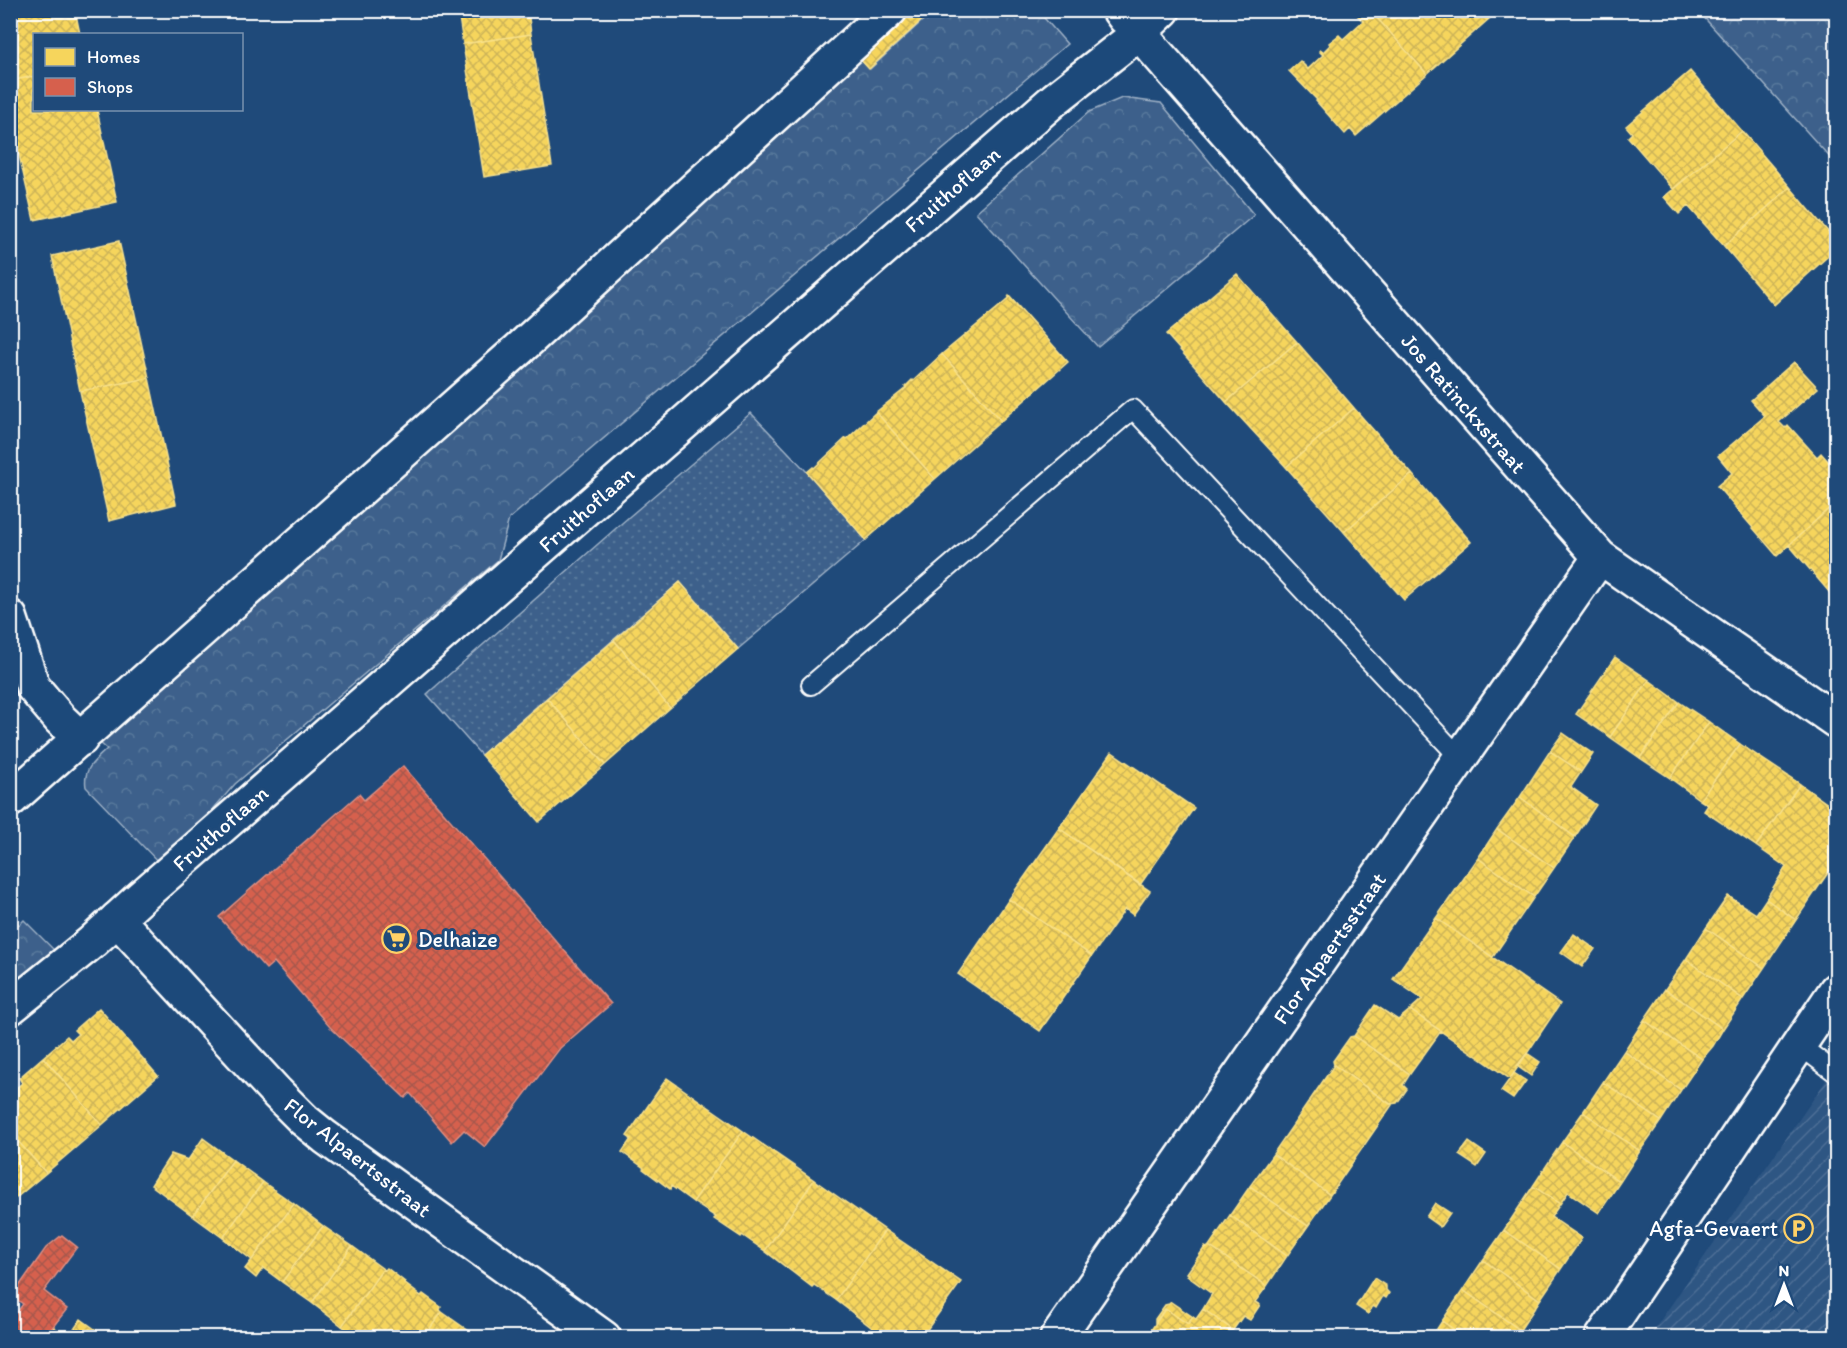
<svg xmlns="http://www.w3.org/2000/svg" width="1847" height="1348" viewBox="0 0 1847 1348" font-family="Itim,sans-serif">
<defs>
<pattern id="industrial-furrows" width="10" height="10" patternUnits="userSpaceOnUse" patternTransform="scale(1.5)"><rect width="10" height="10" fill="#2e5683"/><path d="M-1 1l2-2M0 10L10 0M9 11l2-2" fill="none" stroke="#4d6f96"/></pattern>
<pattern id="grass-dots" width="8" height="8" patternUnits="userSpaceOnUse" patternTransform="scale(1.5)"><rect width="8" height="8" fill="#3c618b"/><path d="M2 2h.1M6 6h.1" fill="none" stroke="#59799c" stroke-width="1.8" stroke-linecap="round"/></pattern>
<pattern id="forest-crowns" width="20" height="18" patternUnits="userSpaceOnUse" patternTransform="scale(1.5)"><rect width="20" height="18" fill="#3c618b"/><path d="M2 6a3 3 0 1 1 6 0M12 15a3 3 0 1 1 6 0" fill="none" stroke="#59799c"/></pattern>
<pattern id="homes-cross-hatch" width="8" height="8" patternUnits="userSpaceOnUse" patternTransform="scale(1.5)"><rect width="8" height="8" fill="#f6d55c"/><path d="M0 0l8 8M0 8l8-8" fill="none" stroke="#ccb358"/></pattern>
<pattern id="shops-cross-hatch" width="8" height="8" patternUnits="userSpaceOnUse" patternTransform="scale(1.5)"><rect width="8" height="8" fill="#d6604d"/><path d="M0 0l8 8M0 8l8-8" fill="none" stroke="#a6594d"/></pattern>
</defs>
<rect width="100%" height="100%" fill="#1f4a7a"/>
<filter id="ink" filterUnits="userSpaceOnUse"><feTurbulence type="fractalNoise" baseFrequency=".0167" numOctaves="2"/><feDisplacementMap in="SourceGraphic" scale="12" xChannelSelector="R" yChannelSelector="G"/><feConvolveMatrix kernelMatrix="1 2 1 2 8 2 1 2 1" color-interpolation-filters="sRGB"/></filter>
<g filter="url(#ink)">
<!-- industrial -->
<path fill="url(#industrial-furrows)" d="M 1836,1066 L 1836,1337 L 1649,1337 Z"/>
<!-- grass -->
<path fill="url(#grass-dots)" stroke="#9eb0c5" stroke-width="1.5" d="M 751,413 L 807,472 L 866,540 L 738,649 L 680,582 L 481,755 L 427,694 L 630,516 Z"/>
<!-- forest -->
<path fill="url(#forest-crowns)" stroke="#9eb0c5" stroke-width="1.5" d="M 933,11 L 1038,11 L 1067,44 L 509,519 L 498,560 L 235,784 L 163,867 L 86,787 C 83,769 94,761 107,749 L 91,735 L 131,704 L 176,676 L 859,58 L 870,69 Z
M 1699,11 L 1836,11 L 1836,164 L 1700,13 Z
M 1122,98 L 1161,103 L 1254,215 L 1098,347 L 976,212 L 1089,112 Z
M 10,914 L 19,925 L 24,920 L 60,956 L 10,988 Z"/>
<!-- homes -->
<path fill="url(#homes-cross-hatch)" stroke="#f9e28d" stroke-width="1.5" d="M 10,10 L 75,10 L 80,34 L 34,34 L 34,76 L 10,81 Z
M 458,10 L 528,10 L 531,34 L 463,44 Z
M 909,10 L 933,10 L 869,69 L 859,58 Z
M 1368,10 L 1370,10 L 1427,74 L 1356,136 L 1350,129 L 1345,134 L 1316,101 L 1317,100 L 1289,71 L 1300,61 L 1308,69 L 1323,55 L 1319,51 L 1320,50 L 1323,52 L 1330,45 L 1329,43 L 1339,35 L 1343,39 L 1363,21 L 1358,16 L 1361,16 Z
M 1370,10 L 1499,10 L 1427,74 Z
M 531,34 L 552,166 L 484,177 L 463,44 Z
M 1690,71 L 1742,131 L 1673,189 L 1628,137 L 1632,133 L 1626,126 Z
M 34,76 L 34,110 L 97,110 L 117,202 L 34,220 L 10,116 L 10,81 Z
M 1742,131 L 1790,187 L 1724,246 L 1688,206 L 1679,214 L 1664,197 Z
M 1790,187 L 1836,241 L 1836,249 L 1774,305 L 1724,246 Z
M 119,241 L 149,378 L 80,391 L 52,256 Z
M 1237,274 L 1297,342 L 1226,402 L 1166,334 Z
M 1009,296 L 1068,362 L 1001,421 L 942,354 L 1006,301 Z
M 1297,342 L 1354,408 L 1286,467 L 1226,402 Z
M 942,354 L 1001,421 L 935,479 L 876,412 L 906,388 L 905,387 L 912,380 L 913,381 Z
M 1794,362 L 1818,388 L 1779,422 L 1785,428 L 1788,425 L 1817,457 L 1821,453 L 1836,470 L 1836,502 L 1777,556 L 1717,486 L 1732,473 L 1718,456 L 1765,416 L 1751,400 Z
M 149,378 L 176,504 L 109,521 L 80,391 Z
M 1354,408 L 1412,474 L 1344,532 L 1286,467 Z
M 876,412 L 935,479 L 866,540 L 807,472 L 813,467 L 814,468 L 846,438 L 847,439 Z
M 1412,474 L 1471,542 L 1404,600 L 1344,532 Z
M 1836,502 L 1836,600 L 1789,545 Z
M 680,582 L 738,649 L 670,708 L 614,640 Z
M 614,640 L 670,708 L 605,765 L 547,698 Z
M 1615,657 L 1649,680 L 1610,737 L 1576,714 Z
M 1649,680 L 1679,702 L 1640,758 L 1610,737 Z
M 547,698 L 605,765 L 539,822 L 481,755 Z
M 1679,702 L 1709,722 L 1670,778 L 1640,758 Z
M 1709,722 L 1740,744 L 1700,800 L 1670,778 Z
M 1563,733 L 1593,754 L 1581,772 L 1550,751 Z
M 1740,744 L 1800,784 L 1756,846 L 1704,811 L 1708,805 L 1700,800 Z
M 1550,751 L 1581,772 L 1571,787 L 1596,805 L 1575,837 L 1520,797 Z
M 1112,752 L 1194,808 L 1140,885 L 1059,828 Z
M 1800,784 L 1836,810 L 1836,861 L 1796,920 L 1766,899 L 1786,867 L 1756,846 Z
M 1520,797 L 1575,837 L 1554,868 L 1497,829 Z
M 1059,828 L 1150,891 L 1133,915 L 1125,909 L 1092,956 L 1009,899 Z
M 1497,829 L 1554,868 L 1534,897 L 1478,858 Z
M 1478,858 L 1534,897 L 1493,957 L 1436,918 Z
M 1728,896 L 1756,914 L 1766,899 L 1796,920 L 1764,968 L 1706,928 Z
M 1009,899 L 1092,956 L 1040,1031 L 958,974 Z
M 1436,918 L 1560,1004 L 1510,1079 L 1410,1010 L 1422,999 L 1393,979 Z
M 1706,928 L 1764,968 L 1743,999 L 1686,959 Z
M 1574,934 L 1595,949 L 1582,967 L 1561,952 Z
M 1686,959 L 1743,999 L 1723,1029 L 1665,989 Z
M 1665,989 L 1723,1029 L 1713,1046 L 1702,1059 L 1644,1020 Z
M 1375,1005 L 1398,1020 L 1410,1010 L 1441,1031 L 1410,1074 L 1354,1036 Z
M 99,1008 L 158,1076 L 102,1125 L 43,1057 L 67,1036 L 71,1040 L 78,1034 L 74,1030 Z
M 1644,1020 L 1702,1059 L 1681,1090 L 1624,1051 Z
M 1354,1036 L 1410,1074 L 1403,1085 L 1407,1089 L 1397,1103 L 1390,1104 L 1334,1065 L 1333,1061 L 1350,1037 Z
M 1624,1051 L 1681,1090 L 1661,1121 L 1603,1082 Z
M 1527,1053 L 1540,1062 L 1531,1076 L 1517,1066 Z
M 43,1057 L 102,1125 L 46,1173 L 10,1132 L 10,1085 L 12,1085 L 15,1089 L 22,1083 L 19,1078 Z
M 1334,1065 L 1392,1105 L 1330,1195 L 1273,1154 Z
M 1514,1073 L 1526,1081 L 1513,1099 L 1501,1091 Z
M 667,1078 L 743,1131 L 693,1202 L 671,1186 L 670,1189 L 643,1169 L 644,1168 L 622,1152 L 631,1139 L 627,1136 Z
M 1603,1082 L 1661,1121 L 1640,1151 L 1583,1112 Z
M 1583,1112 L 1640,1151 L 1620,1182 L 1562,1142 Z
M 743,1131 L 814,1180 L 765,1251 L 742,1235 L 741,1237 L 714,1219 L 716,1217 L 693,1202 Z
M 10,1132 L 46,1173 L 10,1203 Z
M 203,1138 L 233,1160 L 193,1216 L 151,1185 L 171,1154 L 188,1160 Z
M 1469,1142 L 1486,1154 L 1477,1167 L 1459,1155 Z
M 1562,1142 L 1620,1182 L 1599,1213 L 1568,1192 L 1560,1204 L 1533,1186 Z
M 1273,1154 L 1330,1195 L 1308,1226 L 1250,1186 Z
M 233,1160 L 263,1182 L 223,1238 L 193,1216 Z
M 814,1180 L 885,1230 L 836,1300 L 814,1285 L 812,1287 L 765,1251 Z
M 263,1182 L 294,1204 L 252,1260 L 223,1238 Z
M 1250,1186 L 1308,1226 L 1287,1256 L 1230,1215 Z
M 1533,1186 L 1560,1204 L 1551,1217 L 1582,1238 L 1561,1269 L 1504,1230 Z
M 1435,1203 L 1450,1213 L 1440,1227 L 1426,1217 Z
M 294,1204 L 323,1226 L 282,1282 L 263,1268 L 256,1278 L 245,1269 Z
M 1230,1215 L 1287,1256 L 1267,1286 L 1209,1246 Z
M 323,1226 L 352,1246 L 312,1303 L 282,1282 Z
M 885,1230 L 961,1282 L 921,1338 L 890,1338 L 884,1334 L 883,1336 L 836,1300 Z
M 1504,1230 L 1561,1269 L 1540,1300 L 1483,1260 Z
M 352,1246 L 383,1269 L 342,1326 L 312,1303 Z
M 1209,1246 L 1267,1286 L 1255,1302 L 1260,1305 L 1250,1320 L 1243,1316 L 1233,1330 L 1203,1309 L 1212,1294 L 1187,1276 L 1189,1274 L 1187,1273 L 1205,1247 L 1207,1248 Z
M 1483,1260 L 1540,1300 L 1520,1330 L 1463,1290 Z
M 387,1268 L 405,1282 L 404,1283 L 421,1296 L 423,1294 L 441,1307 L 440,1310 L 442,1312 L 423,1338 L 354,1338 L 356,1336 L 342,1326 L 383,1269 L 385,1270 Z
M 1374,1278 L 1386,1286 L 1386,1290 L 1389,1293 L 1386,1298 L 1383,1296 L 1376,1308 L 1373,1306 L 1368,1314 L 1356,1306 Z
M 1463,1290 L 1520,1330 L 1515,1338 L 1466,1338 L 1442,1321 Z
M 1171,1302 L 1193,1317 L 1188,1324 L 1165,1309 L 1155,1323 L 1155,1319 L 1165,1305 L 1169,1304 Z
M 1165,1309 L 1188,1324 L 1193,1317 L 1196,1319 L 1203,1309 L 1233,1330 L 1228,1338 L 1156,1338 L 1149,1333 Z
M 442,1312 L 473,1334 L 470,1338 L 423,1338 Z
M 81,1319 L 96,1330 L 91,1338 L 68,1338 Z
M 1442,1321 L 1466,1338 L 1431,1338 Z
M 53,1326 L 68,1338 L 44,1338 Z"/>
<!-- shops -->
<path fill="url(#shops-cross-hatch)" stroke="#e29082" stroke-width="1.5" d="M 403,766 L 611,1004 L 560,1048 L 485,1147 L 464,1130 L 452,1142 L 410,1093 L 405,1098 L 330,1027 L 274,962 L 266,969 L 219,917 L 359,794 L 364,800 Z
M 62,1235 L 77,1247 L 44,1291 L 67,1309 L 44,1338 L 10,1338 L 10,1322 L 23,1304 L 12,1296 L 46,1248 Z"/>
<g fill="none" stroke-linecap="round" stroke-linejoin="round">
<defs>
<path id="lane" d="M 811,685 L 1133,409 L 1461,759
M 1799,1045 L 1836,1073"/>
<path id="street" d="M 1119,10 L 1125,18
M 1139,33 L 1600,557 L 1836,721
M 10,617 L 33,687 L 60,719 L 81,739
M 117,919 L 277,1093 L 304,1120 L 325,1137 L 604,1338
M 1057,1338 L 1600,557
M 1602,1338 L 1836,990"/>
<path id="secondary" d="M 10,800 L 518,350 L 890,10
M 10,1008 L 92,942 L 140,898 L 1055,99 L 1139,33 L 1163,10"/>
</defs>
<!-- lane casing -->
<use href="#lane" stroke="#fff" stroke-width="22"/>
<!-- street casing -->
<use href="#street" stroke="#fff" stroke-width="38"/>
<!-- secondary casing -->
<use href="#secondary" stroke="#fff" stroke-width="38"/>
<!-- lane -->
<use href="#lane" stroke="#1f4a7a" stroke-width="18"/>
<!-- street -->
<use href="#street" stroke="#1f4a7a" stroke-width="33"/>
<!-- secondary -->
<use href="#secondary" stroke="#1f4a7a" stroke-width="33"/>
</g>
</g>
<!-- icons -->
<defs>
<symbol id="supermarket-ring" viewBox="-11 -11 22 22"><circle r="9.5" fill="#1f4a7a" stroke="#ffd166" stroke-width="1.5"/><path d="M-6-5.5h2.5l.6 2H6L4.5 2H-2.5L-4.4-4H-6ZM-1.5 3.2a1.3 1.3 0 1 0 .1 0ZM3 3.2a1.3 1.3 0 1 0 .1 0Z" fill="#ffd166"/></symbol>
<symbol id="parking-ring" viewBox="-11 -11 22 22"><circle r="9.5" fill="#1f4a7a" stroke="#ffd166" stroke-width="1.5"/><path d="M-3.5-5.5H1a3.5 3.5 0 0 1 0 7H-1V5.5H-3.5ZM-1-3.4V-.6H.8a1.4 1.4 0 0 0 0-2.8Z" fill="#ffd166"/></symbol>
</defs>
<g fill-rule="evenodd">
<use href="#supermarket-ring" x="380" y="922" width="33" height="33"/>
<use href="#parking-ring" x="1782" y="1212" width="33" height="33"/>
</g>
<g text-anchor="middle" stroke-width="6" stroke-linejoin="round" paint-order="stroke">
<!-- street labels -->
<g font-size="22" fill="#fff" stroke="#1f4a7a">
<text transform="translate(952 189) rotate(-41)" y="8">Fruithoflaan</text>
<text transform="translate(1464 403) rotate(49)" y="8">Jos Ratinckxstraat</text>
<text transform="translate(586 509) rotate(-41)" y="8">Fruithoflaan</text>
<text transform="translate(220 828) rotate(-41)" y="8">Fruithoflaan</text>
<text transform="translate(1329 948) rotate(-55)" y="8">Flor Alpaertsstraat</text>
<text transform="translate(358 1157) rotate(38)" y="8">Flor Alpaertsstraat</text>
</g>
<!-- poi labels -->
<g font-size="22" fill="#fff" stroke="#1f4a7a" text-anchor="start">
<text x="418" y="947">Delhaize</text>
<text x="1778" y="1236" text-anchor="end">Agfa-Gevaert</text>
</g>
</g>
<!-- margin -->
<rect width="1847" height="1348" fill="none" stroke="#1f4a7a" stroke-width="36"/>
<rect x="18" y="18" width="1811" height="1312" fill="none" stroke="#fff" stroke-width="2" filter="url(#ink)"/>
<!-- legend -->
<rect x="33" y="33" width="210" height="78" fill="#1f4a7a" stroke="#7992af" stroke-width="1.5"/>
<rect x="45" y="48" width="30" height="18" fill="#f6d55c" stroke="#7992af" stroke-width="1.5"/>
<text x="87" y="63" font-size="18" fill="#ffffff">Homes</text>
<rect x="45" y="78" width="30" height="18" fill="#d6604d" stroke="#7992af" stroke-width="1.5"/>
<text x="87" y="93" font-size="18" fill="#ffffff">Shops</text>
<!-- north arrow -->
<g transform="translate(1784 1285)" stroke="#1f4a7a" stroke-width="4.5" paint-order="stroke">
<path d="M0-4.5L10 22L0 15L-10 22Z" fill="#ffffff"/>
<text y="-9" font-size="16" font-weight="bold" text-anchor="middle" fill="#ffffff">N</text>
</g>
</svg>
